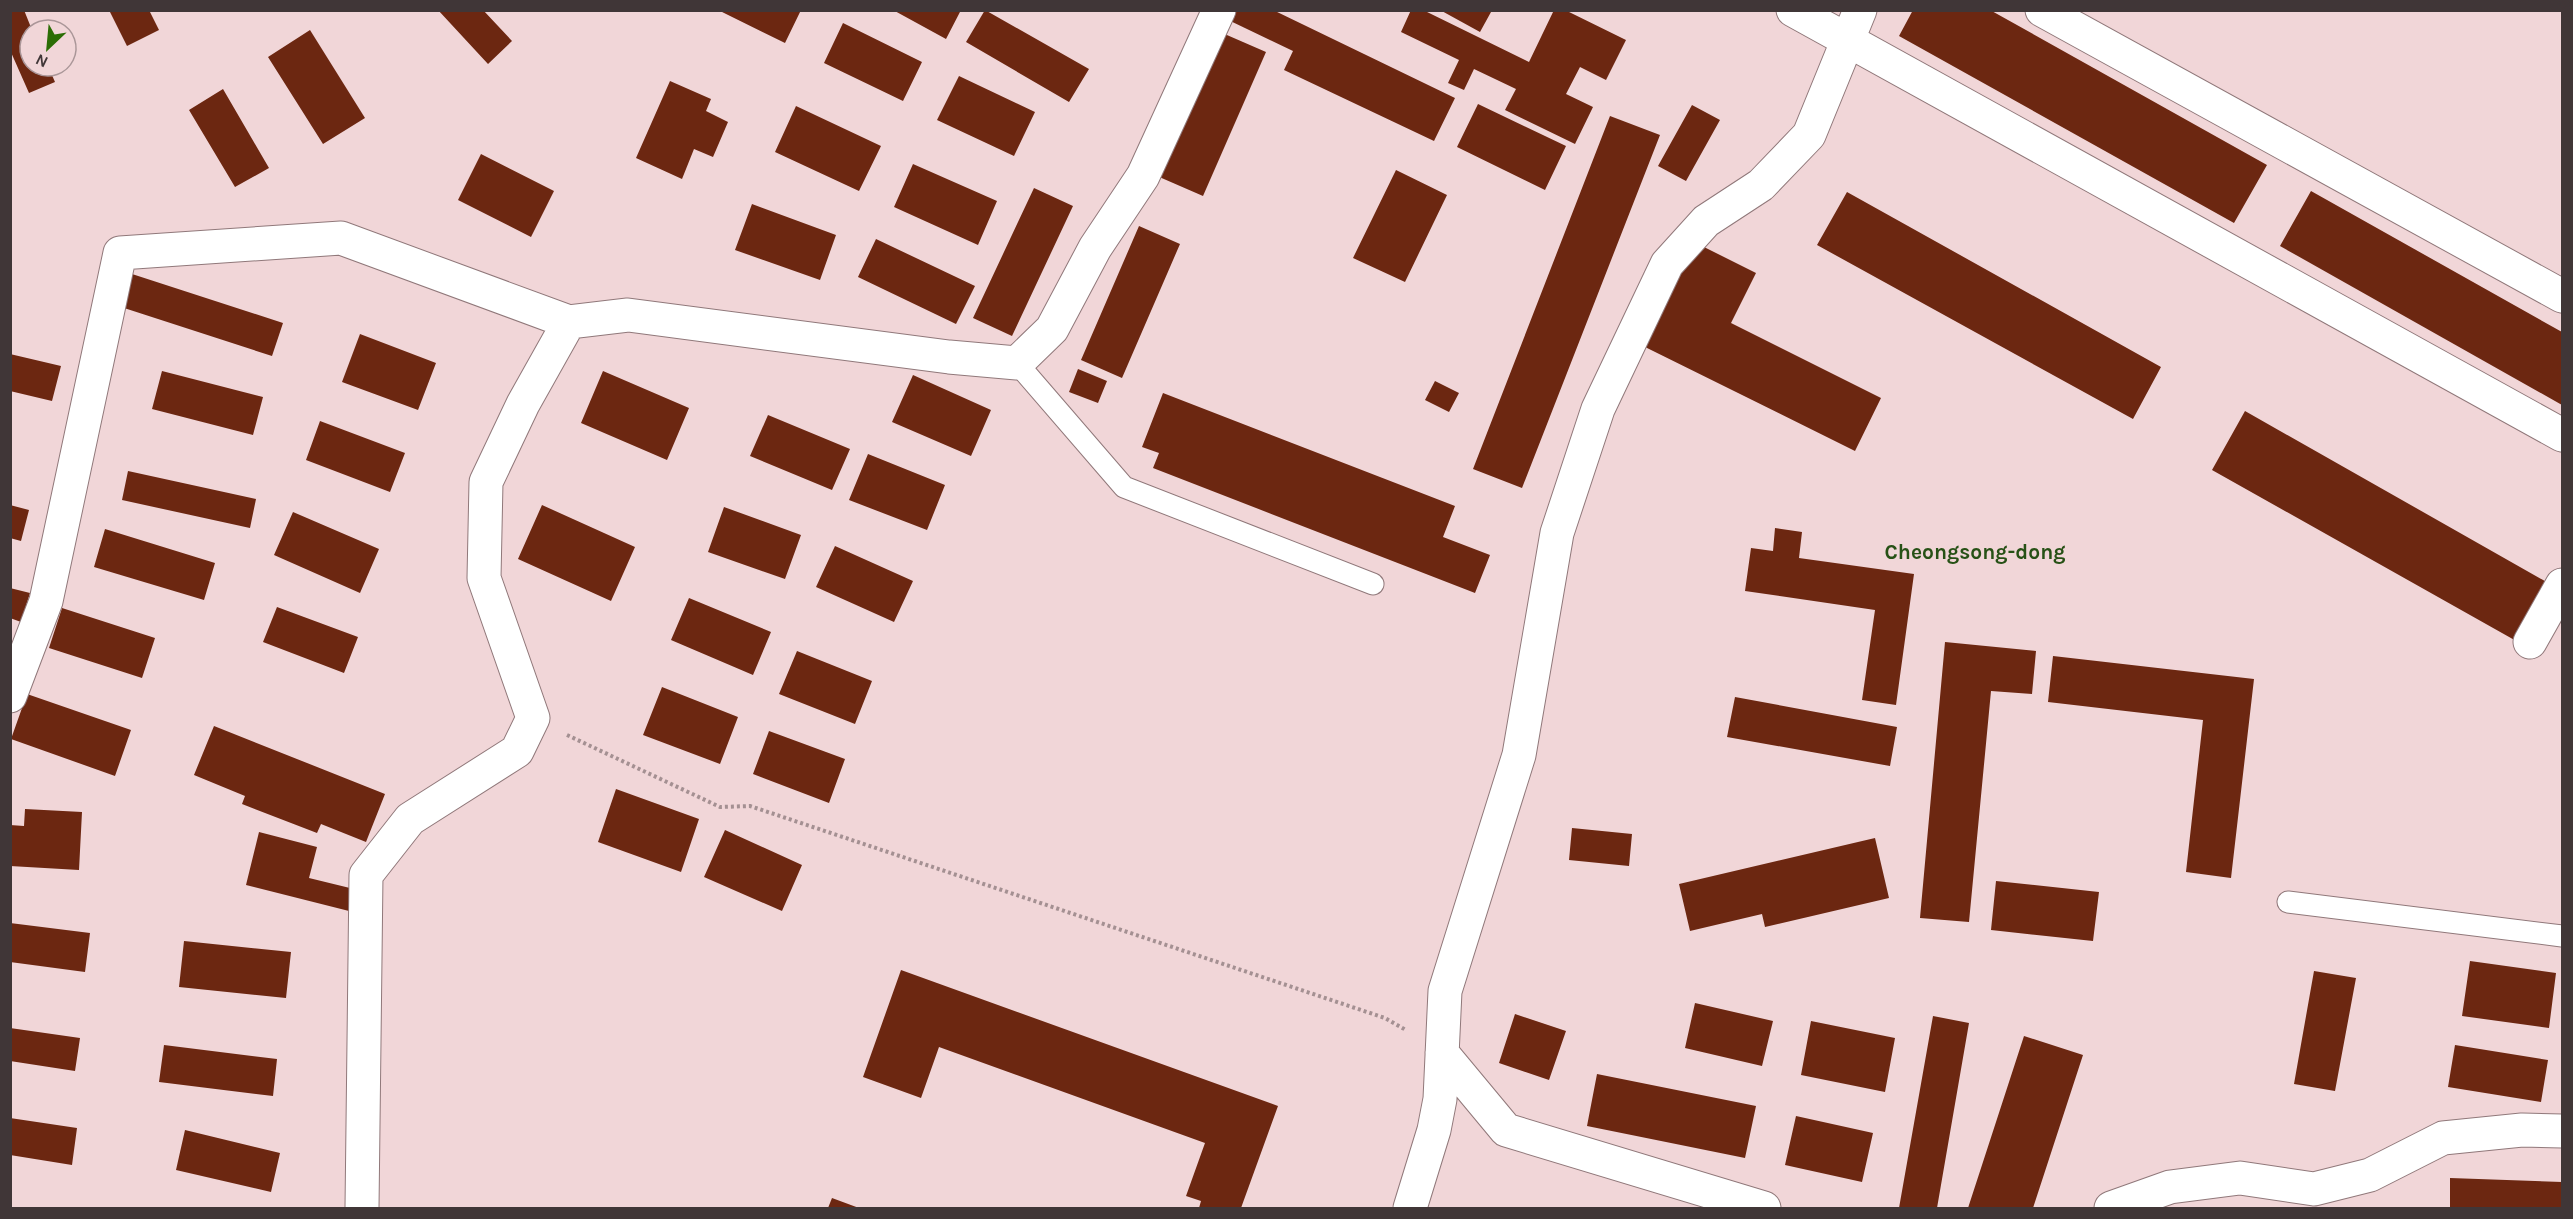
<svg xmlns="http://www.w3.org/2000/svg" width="2573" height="1219" viewBox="0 0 2573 1219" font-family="Karla,sans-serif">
<rect width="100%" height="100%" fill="#f1d6d8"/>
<!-- building -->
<path fill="#6c2711" d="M 10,10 L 24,10 L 32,30 L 30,30 L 30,66 L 48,66 L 55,82 L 29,93 L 10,50 Z
M 109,10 L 149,10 L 159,30 L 127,46 Z
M 438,10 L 483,10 L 512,41 L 488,64 Z
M 718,10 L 801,10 L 785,43 Z
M 893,10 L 961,10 L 946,39 Z
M 985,10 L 1089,69 L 1069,102 L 966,42 Z
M 1225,10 L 1273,10 L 1455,98 L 1434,141 L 1284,70 L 1293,51 L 1222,17 Z
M 1411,10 L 1423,10 L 1529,62 L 1554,10 L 1565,10 L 1626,40 L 1606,80 L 1580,67 L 1566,94 L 1593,107 L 1575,144 L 1505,110 L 1516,89 L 1474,69 L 1464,90 L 1448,83 L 1459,60 L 1401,32 Z
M 1440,10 L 1488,10 L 1491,12 L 1480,32 Z
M 1913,10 L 1990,10 L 2267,165 L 2234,223 L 1899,36 Z
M 843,23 L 922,62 L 903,101 L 824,63 Z
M 310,30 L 365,118 L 323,144 L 268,57 Z
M 1220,32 L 1266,52 L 1203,196 L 1157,176 Z
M 959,76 L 1035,112 L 1014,156 L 937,120 Z
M 670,81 L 711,99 L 706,111 L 728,122 L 713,157 L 694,149 L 682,179 L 636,158 Z
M 223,89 L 269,168 L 235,187 L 189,110 Z
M 1478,104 L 1566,146 L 1545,190 L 1457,147 Z
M 1692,105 L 1720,120 L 1686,181 L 1658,166 Z
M 796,106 L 881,146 L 859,191 L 775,152 Z
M 1610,116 L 1660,135 L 1522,488 L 1473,469 Z
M 481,154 L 554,191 L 531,237 L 458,200 Z
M 913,164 L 997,201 L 978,245 L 894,207 Z
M 1396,170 L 1447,195 L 1405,282 L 1353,258 Z
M 1034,188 L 1073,206 L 1012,336 L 973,318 Z
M 2311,191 L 2562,332 L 2562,405 L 2280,246 Z
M 1847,192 L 2161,367 L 2133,419 L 1817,245 Z
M 752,204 L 836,235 L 820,280 L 735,250 Z
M 1139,226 L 1180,244 L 1122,378 L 1081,360 Z
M 876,239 L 975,286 L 956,324 L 858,277 Z
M 1694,242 L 1756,273 L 1731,323 L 1881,398 L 1855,451 L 1643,346 Z
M 132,274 L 283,323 L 272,356 L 121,307 Z
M 360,334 L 436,363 L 418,410 L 342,382 Z
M 10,354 L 61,366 L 52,401 L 10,391 Z
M 1078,369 L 1107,381 L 1098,403 L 1069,392 Z
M 162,371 L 263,397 L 253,435 L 152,409 Z
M 603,371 L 689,408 L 667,460 L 581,423 Z
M 913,375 L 991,410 L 971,456 L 892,422 Z
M 1435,381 L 1459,393 L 1449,412 L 1425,400 Z
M 1163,393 L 1455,506 L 1443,537 L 1490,555 L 1475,593 L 1153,468 L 1159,453 L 1142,447 Z
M 2245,411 L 2550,584 L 2518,642 L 2212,470 Z
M 768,415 L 850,449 L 832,490 L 750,456 Z
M 320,421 L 405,453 L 390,492 L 306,460 Z
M 868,454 L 945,485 L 927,530 L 849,500 Z
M 128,471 L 256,499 L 250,528 L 122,500 Z
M 10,505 L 29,510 L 21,541 L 10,538 Z
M 542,505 L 635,547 L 611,601 L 518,559 Z
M 724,507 L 801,535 L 785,579 L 708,552 Z
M 293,512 L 379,549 L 360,593 L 274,555 Z
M 1775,528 L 1802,532 L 1799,558 L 1914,574 L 1896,705 L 1862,700 L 1875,610 L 1745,591 L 1751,548 L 1773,551 Z
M 105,529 L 215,563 L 204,600 L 94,567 Z
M 835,546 L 913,581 L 894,622 L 816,587 Z
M 10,588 L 30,593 L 21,622 L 10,618 Z
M 689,598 L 771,632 L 753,675 L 671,640 Z
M 277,607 L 358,637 L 344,673 L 263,642 Z
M 62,608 L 155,638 L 142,678 L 49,648 Z
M 1945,642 L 2036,651 L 2032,694 L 1991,691 L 1969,922 L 1920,918 Z
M 797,651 L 872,681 L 855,724 L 779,694 Z
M 2053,656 L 2254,679 L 2231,878 L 2186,872 L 2203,720 L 2048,702 Z
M 662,687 L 738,717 L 720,764 L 643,735 Z
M 27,694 L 131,730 L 115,776 L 11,739 Z
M 1735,697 L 1897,727 L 1890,766 L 1727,737 Z
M 214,726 L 385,794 L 366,842 L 321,824 L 317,833 L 242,804 L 245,796 L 194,775 Z
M 769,731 L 845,759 L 829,803 L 753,774 Z
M 616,789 L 699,819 L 681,872 L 598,842 Z
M 25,809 L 82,812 L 79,870 L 10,866 L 10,825 L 24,826 Z
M 1572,828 L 1632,834 L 1629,866 L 1569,860 Z
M 725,830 L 802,865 L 782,911 L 704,877 Z
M 259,832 L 317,847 L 309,878 L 354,889 L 349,911 L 246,885 Z
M 1875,838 L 1889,898 L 1765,927 L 1762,914 L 1690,931 L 1679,884 Z
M 1996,881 L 2099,892 L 2093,941 L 1991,930 Z
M 10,923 L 90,933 L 85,972 L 10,962 Z
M 184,941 L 291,952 L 286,998 L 179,987 Z
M 2470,961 L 2556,973 L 2549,1028 L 2462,1016 Z
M 901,970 L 1278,1106 L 1241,1208 L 1199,1208 L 1201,1201 L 1186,1196 L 1205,1143 L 939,1047 L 921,1098 L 863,1077 Z
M 2314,971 L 2356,978 L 2335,1091 L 2294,1084 Z
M 1695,1003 L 1773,1021 L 1762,1066 L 1685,1048 Z
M 1515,1014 L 1566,1031 L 1549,1080 L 1499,1063 Z
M 1933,1016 L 1969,1023 L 1937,1208 L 1899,1208 Z
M 1811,1021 L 1895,1038 L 1885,1092 L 1801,1075 Z
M 10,1028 L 80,1038 L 75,1071 L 10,1061 Z
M 2024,1036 L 2083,1055 L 2033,1208 L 1968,1208 Z
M 164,1045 L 277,1059 L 273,1096 L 159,1082 Z
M 2455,1045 L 2548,1060 L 2541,1102 L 2448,1087 Z
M 1597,1074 L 1756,1106 L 1745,1158 L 1587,1126 Z
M 1796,1116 L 1873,1133 L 1862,1182 L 1785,1165 Z
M 10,1118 L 77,1128 L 72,1165 L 10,1155 Z
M 185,1130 L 280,1153 L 271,1192 L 176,1170 Z
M 2450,1178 L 2562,1182 L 2562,1208 L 2450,1208 Z
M 832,1198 L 859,1208 L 828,1208 Z"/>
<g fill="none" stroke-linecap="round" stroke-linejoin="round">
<defs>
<path id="lane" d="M 1017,363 L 1124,487 L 1373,584
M 2288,902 L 2562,936"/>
<path id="street" d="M 1793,10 L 2562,435
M 2042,10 L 2562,296
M 2530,642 L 2562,585
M 10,696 L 46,601 L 120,253 L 341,238 L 569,322 L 628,315 L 949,357 L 1017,363 L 1052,329 L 1095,248 L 1143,176 L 1219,10
M 1442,1053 L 1506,1130 L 1764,1208
M 362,1208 L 366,875 L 410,819 L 517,751 L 533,718 L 484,578 L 486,482 L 523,404 L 569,322
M 1410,1208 L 1434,1130 L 1440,1099 L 1445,991 L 1519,755 L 1557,533 L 1598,409 L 1667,264 L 1706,221 L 1761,185 L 1809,135 L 1860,10
M 2111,1208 L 2170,1187 L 2240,1178 L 2314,1189 L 2370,1175 L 2443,1138 L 2522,1130 L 2562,1131"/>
</defs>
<!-- lane casing -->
<use href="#lane" stroke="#90787a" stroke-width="23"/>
<!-- street casing -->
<use href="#street" stroke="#90787a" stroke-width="35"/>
<!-- path -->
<path stroke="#a49092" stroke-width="4" stroke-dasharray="3 3" stroke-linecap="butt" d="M 567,735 L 720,807 L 750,806 L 1385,1018 L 1406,1030"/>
<!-- lane -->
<use href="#lane" stroke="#fff" stroke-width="21"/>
<!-- street -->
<use href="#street" stroke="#fff" stroke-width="33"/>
</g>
<g text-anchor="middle" stroke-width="6" stroke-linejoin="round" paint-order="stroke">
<!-- quarter labels -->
<g font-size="21" font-weight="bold" fill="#275116" stroke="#f1d6d8">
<text x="1975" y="559">Cheongsong-dong</text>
</g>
</g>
<!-- border -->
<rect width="2573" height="1219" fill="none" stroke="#403637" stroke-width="24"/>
<!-- north arrow -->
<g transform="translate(48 48) rotate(206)"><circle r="28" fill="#f1d6d8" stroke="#aa9698" stroke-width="1.5"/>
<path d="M0-4.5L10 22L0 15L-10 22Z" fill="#2b6d05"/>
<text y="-9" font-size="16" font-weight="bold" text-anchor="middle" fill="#403637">N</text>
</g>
</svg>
